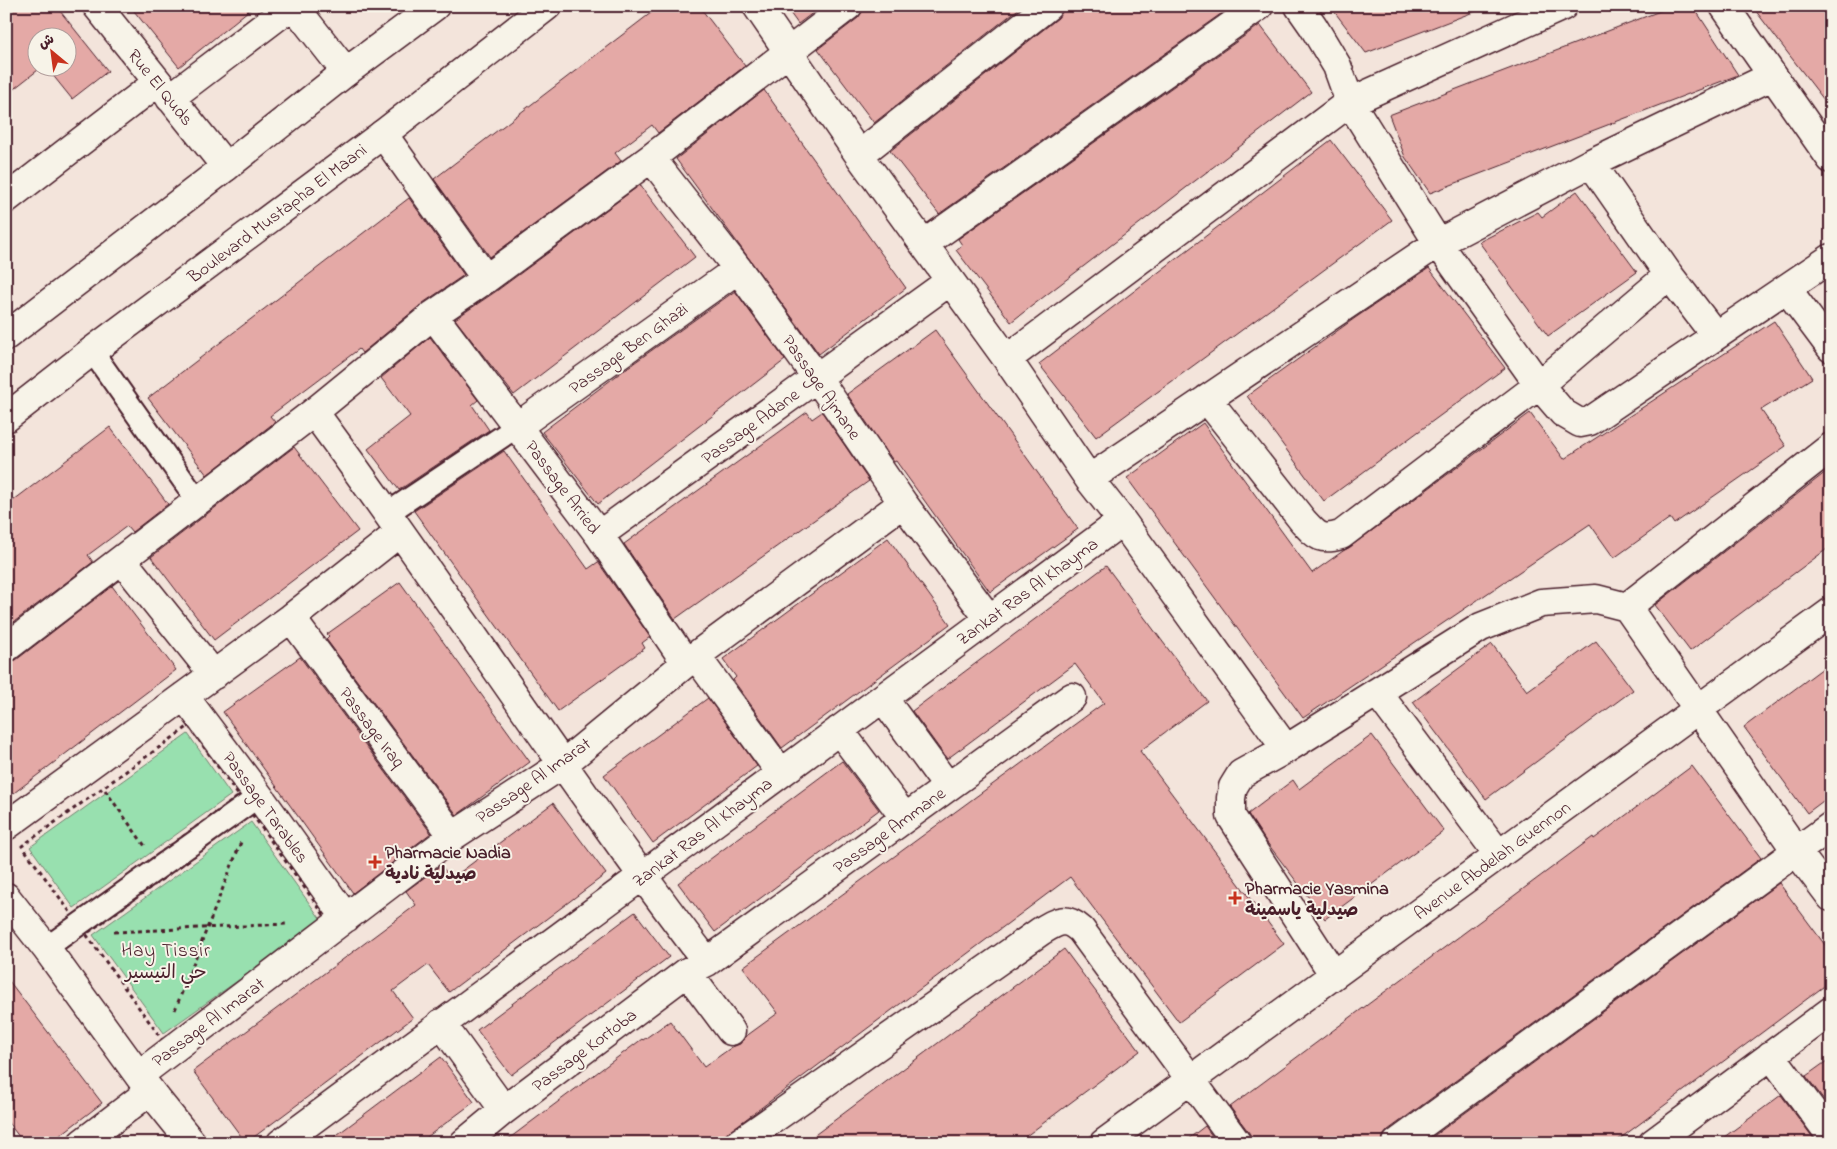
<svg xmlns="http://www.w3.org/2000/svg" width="1837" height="1149" viewBox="0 0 1837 1149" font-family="'Indie Flower','Playpen Sans Arabic',sans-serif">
<rect width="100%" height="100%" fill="#f3e4db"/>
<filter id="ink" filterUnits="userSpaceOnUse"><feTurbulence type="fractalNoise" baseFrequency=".02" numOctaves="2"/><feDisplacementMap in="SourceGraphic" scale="10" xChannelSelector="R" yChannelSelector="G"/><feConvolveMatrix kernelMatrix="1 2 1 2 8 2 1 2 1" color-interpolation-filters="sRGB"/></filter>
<g filter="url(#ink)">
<!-- green -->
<path fill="#98e0af" stroke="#71806d" d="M 188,734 L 231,795 L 74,908 L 30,847 Z
M 251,822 L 322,921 L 164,1033 L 93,935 Z"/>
<!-- building -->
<path fill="#e4a9a6" stroke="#4a1f2b" d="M 6,6 L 56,6 L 108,71 L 72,99 L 47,68 L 68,68 L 68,38 L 38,38 L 38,70 L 6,95 Z
M 130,6 L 254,6 L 179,67 Z
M 660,6 L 699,6 L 745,66 L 658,133 L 652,125 L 615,153 L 621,161 L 490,257 L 434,179 Z
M 785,6 L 822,6 L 798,24 Z
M 863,6 L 1022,6 L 874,123 L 818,49 L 858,18 L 862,12 Z
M 1063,6 L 1232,6 L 939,214 L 890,151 L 1058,18 L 1062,12 Z
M 1330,6 L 1483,6 L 1484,8 L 1366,53 Z
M 1673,6 L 1693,6 L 1738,75 L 1430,193 L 1405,157 L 1389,115 Z
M 1752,6 L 1831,6 L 1831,109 L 1787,52 Z
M 1260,25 L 1311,92 L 1011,322 L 956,250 L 962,245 L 958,239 Z
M 764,90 L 906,288 L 819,354 L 676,159 Z
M 1331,140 L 1392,220 L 1096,437 L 1039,364 Z
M 640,185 L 695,257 L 514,395 L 455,319 L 495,292 Z
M 1577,191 L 1637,272 L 1548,336 L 1479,242 L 1538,212 L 1542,217 Z
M 409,198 L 464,275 L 423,303 L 362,353 L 359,349 L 270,416 L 275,422 L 207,475 L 148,398 Z
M 1429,268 L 1505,368 L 1324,501 L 1247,396 L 1355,318 Z
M 735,291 L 785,360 L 598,504 L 542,432 L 624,370 Z
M 1774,321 L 1812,378 L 1761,410 L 1786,446 L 1674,524 L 1670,518 L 1614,558 L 1590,524 L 1303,718 L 1127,478 L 1203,423 L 1312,573 L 1343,551 L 1350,547 L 1530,413 L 1564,459 Z
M 935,330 L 1078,529 L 990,592 L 896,461 L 894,462 L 847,394 Z
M 430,337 L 478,400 L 472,405 L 489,430 L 399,490 L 368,449 L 410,416 L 381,378 Z
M 807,412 L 812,419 L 822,412 L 869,481 L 675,619 L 624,544 Z
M 110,427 L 168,504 L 132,532 L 127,526 L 88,555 L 93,562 L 6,628 L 6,506 Z
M 294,447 L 358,531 L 214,640 L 151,557 Z
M 504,451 L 588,569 L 598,562 L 650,637 L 642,643 L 645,648 L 558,711 L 414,511 Z
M 1831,468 L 1831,546 L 1690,651 L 1655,605 Z
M 888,538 L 950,624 L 782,748 L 733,680 L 736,677 L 723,659 Z
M 1106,566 L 1207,701 L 1140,751 L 1284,944 L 1179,1022 L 1070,877 L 714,1143 L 503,1143 L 642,1039 L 643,1040 L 670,1021 L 704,1067 L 732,1047 L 740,1044 L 745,1037 L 778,1013 L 743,967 L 1104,703 L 1075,664 L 947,759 L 912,711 Z
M 400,582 L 530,762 L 457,815 L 326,639 L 329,636 L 327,634 Z
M 112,586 L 176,670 L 6,799 L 6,663 L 16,660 Z
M 1596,641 L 1633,690 L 1486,799 L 1413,702 L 1492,644 L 1527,691 Z
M 300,657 L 431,833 L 353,893 L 223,712 Z
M 1831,662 L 1831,795 L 1807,813 L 1744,727 Z
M 708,698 L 757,766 L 653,843 L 604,775 Z
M 1372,735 L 1444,831 L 1325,919 L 1265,840 L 1248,814 L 1293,780 L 1299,789 Z
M 842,761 L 879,810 L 715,932 L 678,883 Z
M 1692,766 L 1761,858 L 1388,1130 L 1383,1136 L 1382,1143 L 1252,1143 L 1250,1134 L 1230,1107 L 1593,837 L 1594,839 Z
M 553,803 L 606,874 L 449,992 L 428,965 L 393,991 L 413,1018 L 246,1143 L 193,1071 L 416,905 L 406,891 L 441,865 L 451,879 Z
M 1779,883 L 1831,953 L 1831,981 L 1614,1143 L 1424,1143 Z
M 635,912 L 669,957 L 511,1075 L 477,1030 Z
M 1064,949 L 1140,1051 L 1066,1106 L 1017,1143 L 804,1143 Z
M 6,977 L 102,1103 L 50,1143 L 24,1143 L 6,1120 Z
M 441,1057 L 474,1102 L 419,1143 L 326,1143 Z
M 1831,1058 L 1831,1109 L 1806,1076 Z
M 1781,1095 L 1817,1143 L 1716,1143 L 1757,1113 Z
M 1205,1126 L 1217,1143 L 1183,1143 Z"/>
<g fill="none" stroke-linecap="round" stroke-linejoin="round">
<defs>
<path id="pedestrian" d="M 92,351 L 197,500
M 388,513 L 518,426
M 46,948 L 259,796"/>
<path id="minor" d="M 97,6 L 226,167
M 294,6 L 346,72
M 757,6 L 859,155 L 1007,359 L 1089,479 L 1122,521 L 1286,749
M 1299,6 L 1313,26 L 1337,66 L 1350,102 L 1438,243 L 1539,385 L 1563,413 L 1580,423 L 1590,421 L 1831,258
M 1724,6 L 1831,159
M 170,98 L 291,6
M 383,134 L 486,279
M 859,155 L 1048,6
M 651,158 L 738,269 L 817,378 L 903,503 L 989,619
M 1591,163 L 1669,275 L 1715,335
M 6,199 L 158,82
M 924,244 L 1259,6
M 1787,289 L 1831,348
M 433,315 L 599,535 L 686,663
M 1007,359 L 1350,102 L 1563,6
M 1207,399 L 1303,521 C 1317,536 1320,541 1341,535 L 1539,385 L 1669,275
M 314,412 C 448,593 570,783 707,962
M 518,426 L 738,269
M 1089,479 L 1438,243 L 1591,163 L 1772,76
M 599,535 L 950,281
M 122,560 L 214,675
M 1627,607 L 1831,447
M 291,618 L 453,836
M 6,648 L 314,412 L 433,315 L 486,279 L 651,158 L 848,6
M 696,656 L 781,773
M 1377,692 L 1499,855
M 184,696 L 259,796 L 346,918
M 883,698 L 948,787
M 839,730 L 905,818
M 6,826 L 291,618 L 400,532
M 687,972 L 731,1031
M 1334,975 L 1231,816 L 1231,798 L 1233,787 L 1241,774 L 1286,749 L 1481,627 L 1541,603 L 1596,599 L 1627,607 L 1797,852 L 1831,897
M 441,1023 L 504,1110
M 1771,1055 L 1831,1136
M 139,1075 L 453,836 L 563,764 L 686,663 L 903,503
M 82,1143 L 150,1091
M 281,1143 L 1122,521
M 464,1143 L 504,1110 L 687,972 L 707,962 L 1072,697
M 739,1143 L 1041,931 C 1058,921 1065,916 1081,930 L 1237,1143
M 1104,1143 L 1831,612
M 1397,1143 L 1831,826
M 1653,1143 L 1831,1011"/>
<path id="tertiary" d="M 6,336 L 226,167 L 346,72 L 435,6
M 6,418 L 92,351 L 383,134 L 547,6
M 6,897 L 46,948 L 150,1091 L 192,1143"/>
</defs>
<!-- pedestrian casing -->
<use href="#pedestrian" stroke="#4a1f2b" stroke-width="25"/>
<!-- minor casing -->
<use href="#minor" stroke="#4a1f2b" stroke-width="31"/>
<!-- tertiary casing -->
<use href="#tertiary" stroke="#4a1f2b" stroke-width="31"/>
<!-- path -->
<path stroke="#4a1f2b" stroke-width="3" stroke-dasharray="4 4" stroke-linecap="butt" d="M 189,726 L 239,796 L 73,916 L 22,846 Z
M 105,790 L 145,846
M 252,814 L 329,922 L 163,1041 L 86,934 Z
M 114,932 L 287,924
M 175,1010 L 241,842"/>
<!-- pedestrian -->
<use href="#pedestrian" stroke="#f7f3e8" stroke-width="21"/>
<!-- minor -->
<use href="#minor" stroke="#f7f3e8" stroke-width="28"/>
<!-- tertiary -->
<use href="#tertiary" stroke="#f7f3e8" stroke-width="28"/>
</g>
</g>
<!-- markers -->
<g fill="#c8321e" stroke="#f7f3e8" stroke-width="2">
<path d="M372.5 854.5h5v5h5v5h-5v5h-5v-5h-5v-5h5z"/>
<path d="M1232.5 890.5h5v5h5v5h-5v5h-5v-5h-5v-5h5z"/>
</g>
<g text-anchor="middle" stroke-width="4" stroke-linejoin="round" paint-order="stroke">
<!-- street labels -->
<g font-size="18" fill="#4a1f2b" stroke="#f7f3e8">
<text transform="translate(161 87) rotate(51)" y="6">Rue El Quds</text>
<text transform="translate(277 213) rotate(-37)" y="6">Boulevard Mustapha El Maani</text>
<text transform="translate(628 348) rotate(-36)" y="6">Passage Ben Ghazi</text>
<text transform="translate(822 387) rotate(55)" y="6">Passage Ajmane</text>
<text transform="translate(750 426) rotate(-36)" y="6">Passage Adane</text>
<text transform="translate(563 487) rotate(53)" y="6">Passage Arried</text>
<text transform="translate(1027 591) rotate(-36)" y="6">Zankat Ras Al Khayma</text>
<text transform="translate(372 727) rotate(53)" y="6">Passage Iraq</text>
<text transform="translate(533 780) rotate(-35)" y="6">Passage Al Imarat</text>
<text transform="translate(266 807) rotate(54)" y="6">Passage Tarables</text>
<text transform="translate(889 830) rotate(-36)" y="6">Passage Ammane</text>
<text transform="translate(702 832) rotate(-37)" y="6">Zankat Ras Al Khayma</text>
<text transform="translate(1492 860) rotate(-36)" y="6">Avenue Abdelah Guennon</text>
<text transform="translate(208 1022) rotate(-37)" y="6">Passage Al Imarat</text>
<text transform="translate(584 1050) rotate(-37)" y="6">Passage Kortoba</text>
</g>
<!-- poi labels -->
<g font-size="18" font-weight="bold" fill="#4a1f2b" stroke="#f7f3e8" text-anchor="start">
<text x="385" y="858">Pharmacie Nadia<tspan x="385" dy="21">صيدلية نادية</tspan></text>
<text x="1245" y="894">Pharmacie Yasmina<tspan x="1245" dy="21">صيدلية ياسمينة</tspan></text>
</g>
<!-- neighbourhood labels -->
<g font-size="19" letter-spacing="1" fill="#4a1f2b" stroke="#f7f3e8">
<text x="166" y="956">Hay Tissir<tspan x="166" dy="22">حي التيسير</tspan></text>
</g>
</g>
<!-- margin -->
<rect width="1837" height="1149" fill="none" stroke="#f7f3e8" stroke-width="25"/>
<rect x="12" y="12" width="1812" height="1124" fill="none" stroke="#4a1f2b" stroke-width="2" filter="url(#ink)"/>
<!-- north arrow -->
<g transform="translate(52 52) rotate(331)"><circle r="24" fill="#f7f3e8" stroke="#b29e9c"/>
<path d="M0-4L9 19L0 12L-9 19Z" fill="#c8321e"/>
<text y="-8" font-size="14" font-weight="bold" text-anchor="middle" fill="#4a1f2b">ش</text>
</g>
</svg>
